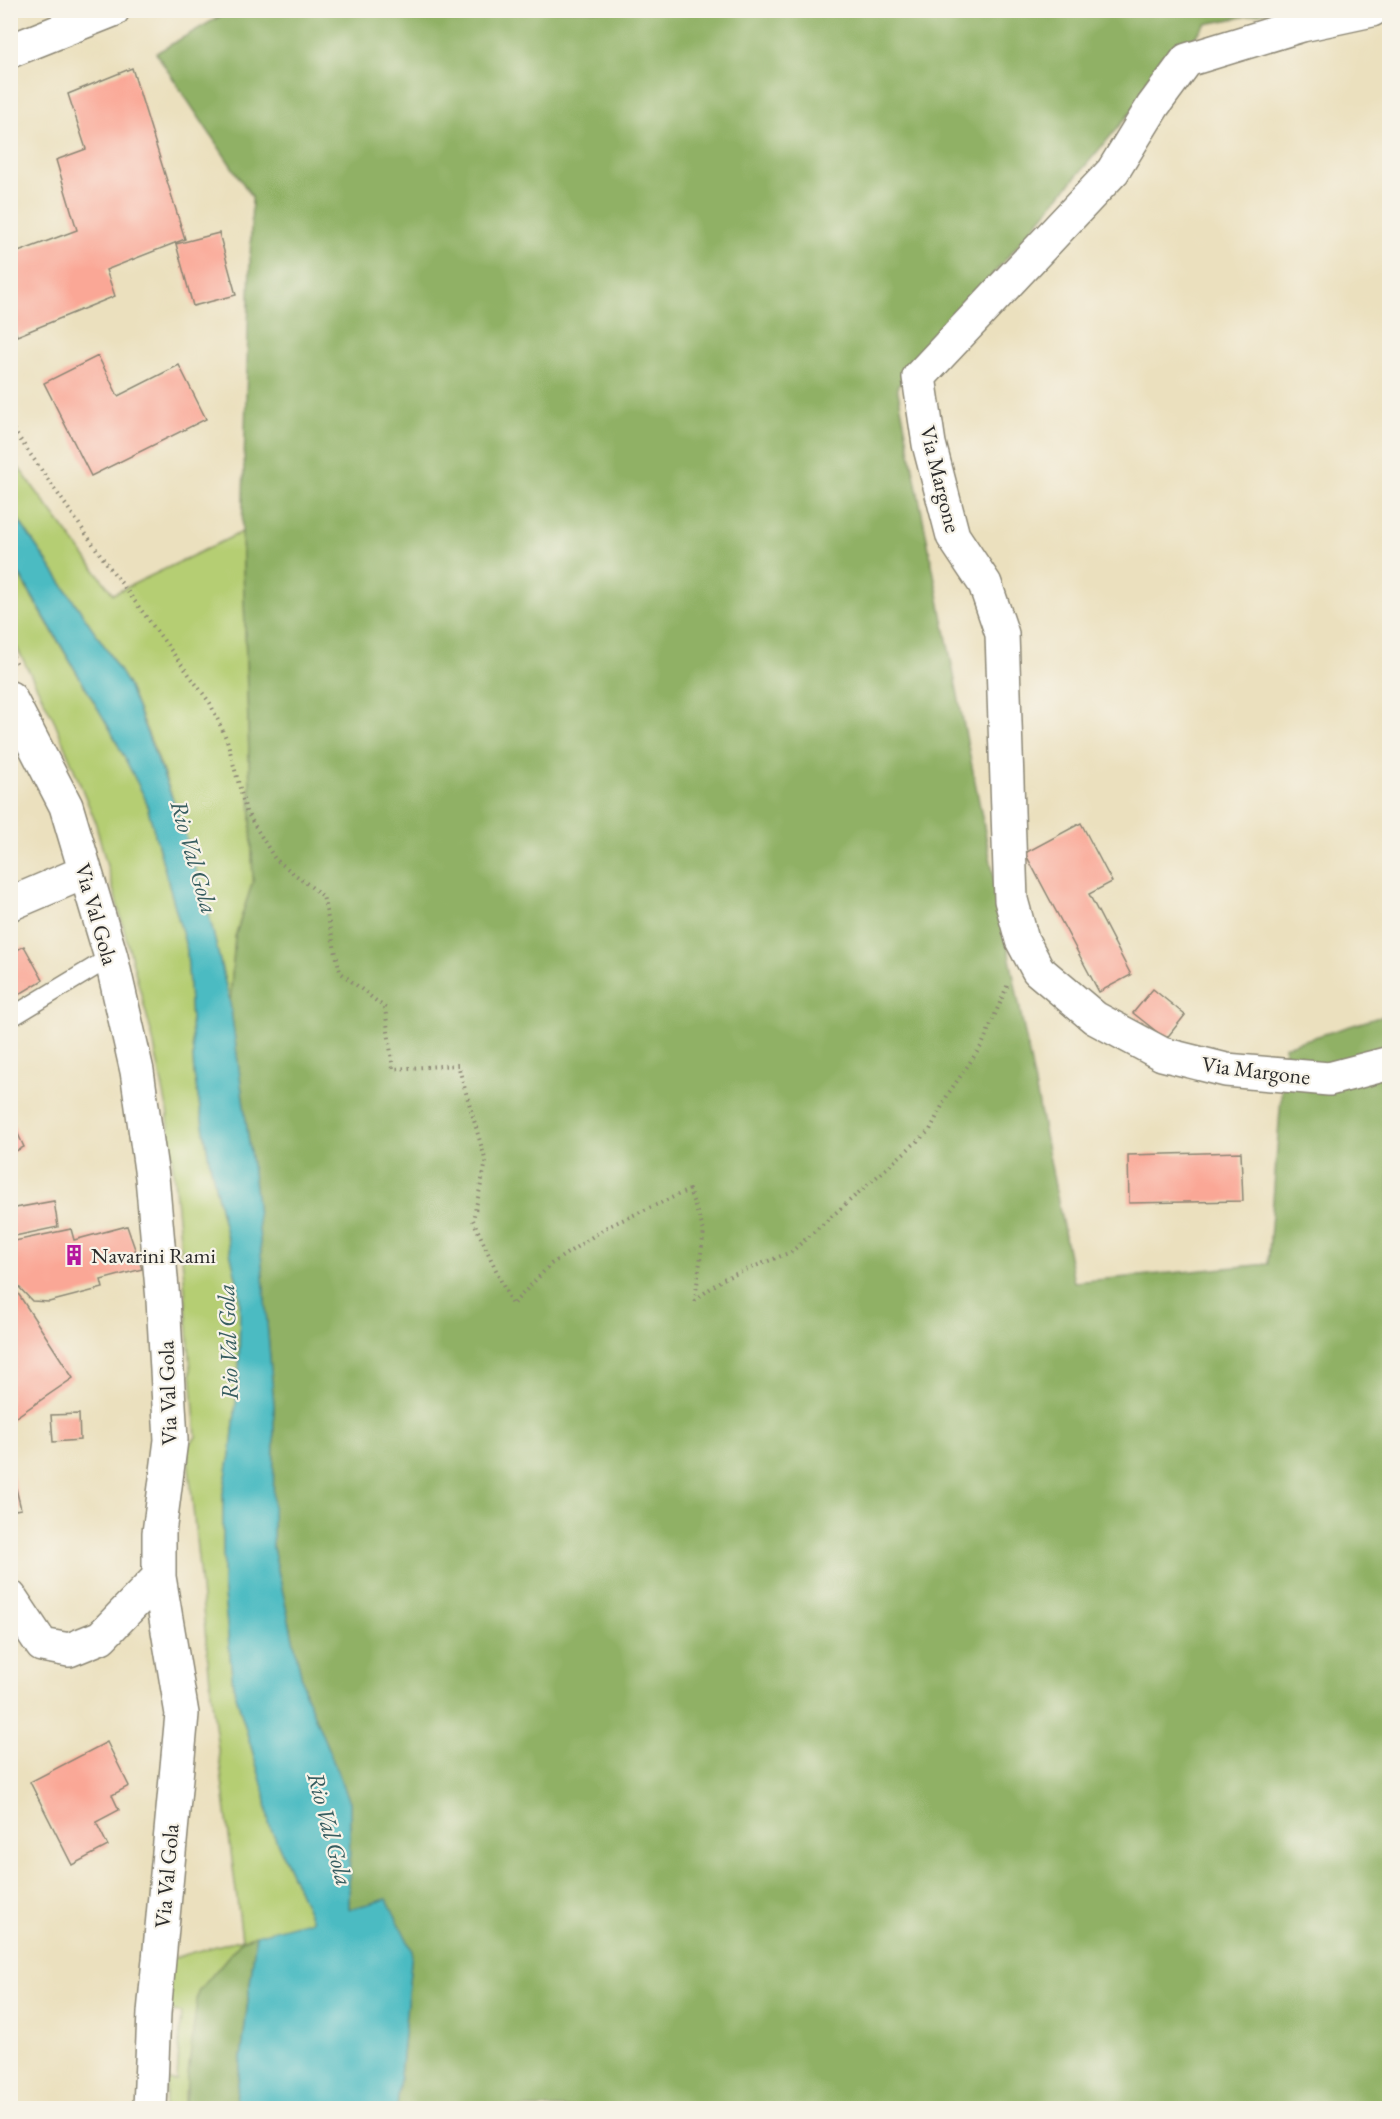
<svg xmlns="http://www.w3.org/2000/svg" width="1400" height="2119" viewBox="0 0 1400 2119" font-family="'EB Garamond',serif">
<rect width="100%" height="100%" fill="#f7f3e8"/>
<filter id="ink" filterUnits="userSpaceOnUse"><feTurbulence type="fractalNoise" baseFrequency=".0167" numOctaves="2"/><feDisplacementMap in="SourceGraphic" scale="12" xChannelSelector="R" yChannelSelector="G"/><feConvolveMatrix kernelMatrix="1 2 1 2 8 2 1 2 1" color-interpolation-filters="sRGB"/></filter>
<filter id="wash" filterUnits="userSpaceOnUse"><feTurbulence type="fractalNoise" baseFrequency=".008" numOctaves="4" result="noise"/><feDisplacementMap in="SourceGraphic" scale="24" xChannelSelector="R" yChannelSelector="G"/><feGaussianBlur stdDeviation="1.35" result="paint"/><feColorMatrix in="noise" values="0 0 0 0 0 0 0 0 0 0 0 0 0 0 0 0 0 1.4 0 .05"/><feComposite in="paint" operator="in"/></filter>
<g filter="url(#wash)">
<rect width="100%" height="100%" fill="#ebe0be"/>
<!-- green -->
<path fill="#b5ce73" stroke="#707c4f" stroke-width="1.5" d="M 10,456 L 113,594 L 242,532 L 253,881 L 235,937 L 230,1003 L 207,907 L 180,818 L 156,753 L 128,685 L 103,644 L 11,509 Z
M 10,560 L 110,729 L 145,798 L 187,950 L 194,1074 L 209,1159 L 240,1295 L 239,1376 L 231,1450 L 223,1493 L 223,1585 L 233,1685 L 265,1794 L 269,1824 L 312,1920 L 184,2091 L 184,2108 L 165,2108 L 167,2080 L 177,2081 L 181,2013 L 171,2012 L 169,1959 L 242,1939 L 212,1701 L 187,1447 L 196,1437 L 184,1278 L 167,1108 L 152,1035 L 95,821 L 55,722 L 11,636 Z"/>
<!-- forest -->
<path fill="#90b165" stroke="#5e6e48" stroke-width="1.5" d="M 231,10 L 1274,11 L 1206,24 L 897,387 L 1074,1282 L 1268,1264 L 1285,1046 L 1389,1014 L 1389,2108 L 397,2108 L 412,1950 L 349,1909 L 350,1802 L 305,1693 L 273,1548 L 274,1405 L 256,1195 L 230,1003 L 235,937 L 253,881 L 242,532 L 252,197 L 156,53 Z
M 256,1935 L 235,2108 L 184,2108 L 198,1992 L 242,1940 Z"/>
<!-- water -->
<path fill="#4cbbc2" stroke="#3c7376" stroke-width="1.5" d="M 11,509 L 103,644 L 128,685 L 180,818 L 207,907 L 230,1003 L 256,1195 L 274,1405 L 273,1548 L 305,1693 L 350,1802 L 349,1909 L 387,1899 L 412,1950 L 397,2108 L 235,2108 L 256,1935 L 312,1920 L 269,1824 L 265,1794 L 233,1685 L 223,1585 L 223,1493 L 231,1450 L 239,1376 L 240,1295 L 209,1159 L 194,1074 L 187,950 L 145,798 L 110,729 L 11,560 Z"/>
<g id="blocks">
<!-- building -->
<path fill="#faa796" d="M 132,68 L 185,239 L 106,270 L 115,296 L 17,336 L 10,317 L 10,255 L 77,230 L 56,160 L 86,149 L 68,94 Z
M 219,233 L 236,295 L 193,306 L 176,244 Z
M 98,356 L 118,396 L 179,365 L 206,419 L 91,476 L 44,383 Z
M 1081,823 L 1112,882 L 1089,894 L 1131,975 L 1099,992 L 1025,853 Z
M 24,946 L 43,980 L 10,1000 L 10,954 Z
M 1153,989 L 1185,1015 L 1166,1039 L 1133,1013 Z
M 10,1117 L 24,1147 L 10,1154 Z
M 1241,1152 L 1243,1201 L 1129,1203 L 1128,1155 Z
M 54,1201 L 58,1227 L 10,1237 L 10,1209 Z
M 127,1226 L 142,1269 L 101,1280 L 103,1288 L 49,1302 L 32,1301 L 19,1287 L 10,1267 L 10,1242 L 71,1229 L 74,1240 Z
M 10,1281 L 73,1378 L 10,1421 Z
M 79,1414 L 80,1440 L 53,1442 L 51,1415 Z
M 10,1464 L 21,1509 L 10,1511 Z
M 107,1742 L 129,1786 L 112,1795 L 119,1810 L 96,1822 L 108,1846 L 72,1865 L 30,1782 Z"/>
</g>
</g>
<g filter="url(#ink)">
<use href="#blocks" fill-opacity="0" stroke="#8b8674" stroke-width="1.5"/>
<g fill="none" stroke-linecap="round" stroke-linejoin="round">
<defs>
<path id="service" d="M 10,1018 L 111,957"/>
<path id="minor" d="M 1372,10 L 1302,25 L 1187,60 L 1153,106 L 1113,171 L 919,377 L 929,444 L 953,536 L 985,584 L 1002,634 L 1011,900 L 1022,940 L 1038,970 L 1095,1018 L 1162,1054 L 1226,1070 L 1329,1079 L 1390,1063
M 10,51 L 113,10
M 10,698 L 66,806 L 111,957 L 137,1071 L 152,1177 L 163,1300 L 171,1440 L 159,1533 L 159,1577 L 182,1714 L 154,2013 L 150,2108
M 10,904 L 85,872
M 10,1597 L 42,1645 L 69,1650 L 101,1637 L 159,1577"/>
</defs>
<!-- service casing -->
<use href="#service" stroke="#8b8674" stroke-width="21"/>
<!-- minor casing -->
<use href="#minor" stroke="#8b8674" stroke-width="36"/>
<!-- path -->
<path stroke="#8b8674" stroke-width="4" stroke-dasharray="1.5 4.5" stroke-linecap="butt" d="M 10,425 L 102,557 L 210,703 L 227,740 L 246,811 L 275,859 L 323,896 L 340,972 L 385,1008 L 393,1069 L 458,1065 L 486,1162 L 473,1220 L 512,1305 L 551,1264 L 607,1227 L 689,1190 L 704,1231 L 695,1300 L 723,1279 L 791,1252 L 930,1130 L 948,1094 L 982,1045 L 1008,984
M 10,651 L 18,666"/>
<!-- service -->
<use href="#service" stroke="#fff" stroke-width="18"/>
<!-- minor -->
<use href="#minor" stroke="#fff" stroke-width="33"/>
</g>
</g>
<!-- icons -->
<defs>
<symbol id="building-bare" viewBox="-9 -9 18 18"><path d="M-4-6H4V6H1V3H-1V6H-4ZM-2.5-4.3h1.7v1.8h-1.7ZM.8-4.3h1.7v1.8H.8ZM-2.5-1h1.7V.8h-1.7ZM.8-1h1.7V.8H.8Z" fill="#b5179e" stroke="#f7f3e8" stroke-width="2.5" paint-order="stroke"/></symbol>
</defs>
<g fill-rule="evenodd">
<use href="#building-bare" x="59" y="1240" width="30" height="30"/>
</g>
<g text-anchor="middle" stroke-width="4.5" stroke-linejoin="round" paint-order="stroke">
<!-- street labels -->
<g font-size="22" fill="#2b2b2b" stroke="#f7f3e8">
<text transform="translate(941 479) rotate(76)" y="8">Via Margone</text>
<text transform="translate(97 914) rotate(74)" y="8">Via Val Gola</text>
<text transform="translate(1256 1070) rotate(7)" y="8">Via Margone</text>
<text transform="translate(167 1393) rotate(-92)" y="8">Via Val Gola</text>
<text transform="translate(166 1876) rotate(-85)" y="8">Via Val Gola</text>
</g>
<!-- poi labels -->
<g font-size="22" fill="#2b2b2b" stroke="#f7f3e8" text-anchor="start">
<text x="91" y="1263">Navarini Rami</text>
</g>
<!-- water labels -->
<g font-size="24" font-style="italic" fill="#375d60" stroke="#f7f3e8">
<text transform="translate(194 857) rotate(74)" y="8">Rio Val Gola</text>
<text transform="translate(228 1342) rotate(-92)" y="8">Rio Val Gola</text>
<text transform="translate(330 1829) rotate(75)" y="8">Rio Val Gola</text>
</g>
</g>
<!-- margin -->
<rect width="1400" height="2119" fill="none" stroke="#f7f3e8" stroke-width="36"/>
</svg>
